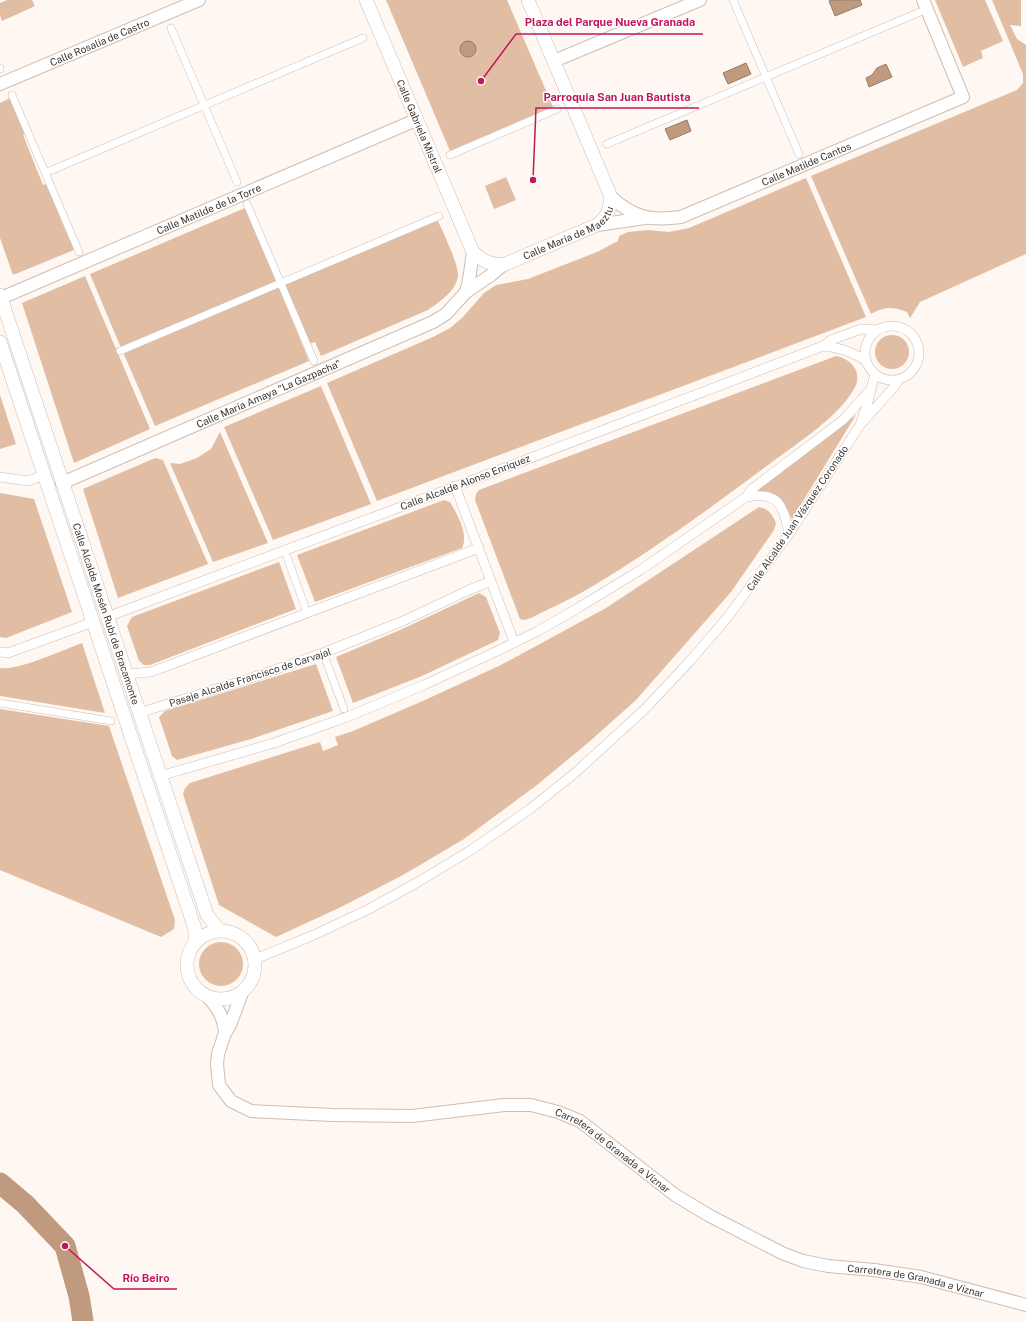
<svg xmlns="http://www.w3.org/2000/svg" width="1026" height="1321" viewBox="0 0 1026 1321" font-family="'Public Sans',sans-serif">
<rect width="100%" height="100%" fill="#fef7f2"/>
<!-- green -->
<path fill="#e1bda4" d="M 7,0 L 32,0 L 35,6 L 2,21 L 0,15 L 0,3 Z
M 386,0 L 507,0 L 553,107 L 450,151 Z
M 935,0 L 985,0 L 1003,41 L 981,51 L 983,58 L 963,67 Z
M 992,0 L 1021,0 L 1021,26 L 1010,25 L 1017,39 L 1026,45 L 1026,254 L 920,302 L 910,318 L 907,312 C 892,307 886,306 871,314 L 811,176 L 1017,90 L 1023,83 L 1023,74 Z
M 10,98 L 25,134 L 23,135 L 43,185 L 46,184 L 74,250 L 13,275 L 0,238 L 0,103 Z
M 506,177 L 516,200 L 494,209 L 485,186 Z
M 806,178 L 866,317 L 377,501 L 327,383 L 433,337 L 450,328 L 462,318 L 484,293 L 496,285 L 528,279 L 597,252 L 618,241 L 619,236 L 628,232 L 647,230 L 669,232 L 689,228 Z
M 245,208 L 276,281 L 121,348 L 90,274 Z
M 437,219 C 443,232 458,263 458,275 C 457,291 439,302 428,310 L 321,356 L 315,342 L 309,344 L 284,284 Z
M 85,276 L 150,429 L 74,463 L 22,303 Z
M 275,288 L 279,288 L 309,361 L 155,426 L 123,352 Z
M875 352a17 17 0 1 1 34 0a17 17 0 1 1-34 0Z
M 836,356 C 850,358 863,372 855,387 C 840,416 799,442 772,462 C 713,506 652,551 588,589 C 569,600 550,608 531,618 L 524,620 L 520,619 L 475,500 L 476,494 L 479,490 Z
M 321,386 L 371,504 L 273,540 L 224,427 Z
M 0,395 L 16,444 L 0,449 Z
M 856,415 L 792,519 C 783,499 776,492 754,491 Z
M 220,432 L 268,543 L 213,562 L 170,463 L 180,464 L 197,458 L 211,449 Z
M 155,458 L 163,460 L 208,564 L 118,598 L 83,489 Z
M 0,493 L 34,499 L 72,612 L 6,638 L 0,637 Z
M 444,500 L 450,502 C 457,514 469,534 462,548 L 315,602 L 297,555 Z
M 759,507 C 769,509 772,514 776,523 L 774,530 L 731,592 L 636,700 L 589,742 L 537,785 L 464,839 L 403,875 L 341,907 L 276,937 L 219,905 L 183,794 L 185,788 L 190,783 L 320,742 L 323,751 L 338,745 L 335,737 L 353,731 L 425,700 L 501,665 L 606,608 Z
M 279,562 L 296,609 L 150,665 L 144,665 L 139,661 L 127,626 L 132,617 Z
M 479,593 L 486,597 L 500,633 L 498,640 L 422,676 L 353,703 L 336,657 L 400,630 Z
M 82,643 L 105,713 L 0,696 L 0,668 C 18,671 63,650 82,643 Z
M 316,664 L 333,711 L 251,739 L 177,760 L 172,756 L 159,717 L 165,711 Z
M 0,709 L 109,726 L 175,920 L 174,929 L 161,937 L 0,870 Z
M199 964a22 22 0 1 1 44 0a22 22 0 1 1-44 0Z"/>
<!-- water -->
<path fill="#c09a7f" stroke="#987b67" d="M 832,0 L 860,0 L 862,5 L 835,16 L 829,1 Z
M460 49a8 8 0 1 1 16 0a8 8 0 1 1-16 0Z
M 746,63 L 751,74 L 728,84 L 723,73 Z
M 886,64 L 892,77 L 869,87 L 866,78 L 872,75 L 877,68 Z
M 687,120 L 691,131 L 670,140 L 665,129 Z"/>
<g fill="none" stroke-linecap="round" stroke-linejoin="round">
<!-- river -->
<path stroke="#c09a7f" stroke-width="21" d="M 0,1183 L 25,1204 L 65,1246 L 79,1296 L 83,1321"/>
<defs>
<path id="pedestrian" d="M 733,0 L 799,154
M 171,28 L 237,182
M 0,68 L 0,69
M 12,95 L 79,252
M 607,144 L 927,9
M 450,155 L 557,109
M 45,173 L 363,38
M 247,204 L 314,361
M 120,351 L 439,216
M 287,557 L 305,607
M 325,658 L 344,709
M 0,703 L 111,721"/>
<path id="minor" d="M865 353a27 27 0 1 1 54 0a27 27 0 1 1-54 0Z
M 823,346 C 840,348 851,351 866,361
M 861,422 L 868,402 L 873,381 L 876,375
M 0,477 L 28,481 L 44,475
M 455,486 L 514,642
M 746,497 C 778,491 784,505 789,534
M 107,617 L 478,478 L 823,346 L 831,340 L 861,329 L 877,330
M 0,652 L 8,653 L 93,622
M 127,674 L 151,672 L 479,548
M 139,713 L 248,679 L 323,653 L 403,621 L 469,590 L 491,581
M 160,776 L 274,743 L 347,717 L 426,684 L 495,652 L 538,631 L 578,608 L 642,569 L 746,497 L 752,489 L 843,420 L 870,390
M 255,959 L 314,935 L 369,909 L 418,882 L 471,850 L 530,809 L 575,773 L 645,709 L 690,661 L 727,618 L 789,534 L 860,425 L 894,387 L 899,379"/>
<g id="tertiary">
<path d="M 554,61 L 700,0"/>
<path id="s1" d="M 0,84 L 199,0"/>
<path id="s2" d="M 611,197 C 634,218 650,221 681,217 L 963,97 L 923,0"/>
<path d="M 597,225 L 645,218"/>
<path d="M 466,292 L 469,280 L 473,252"/>
<path id="s3" d="M 1,298 L 416,120"/>
<path id="s4" d="M 62,483 L 433,322 L 446,314 L 466,292 L 491,275 L 503,265"/>
<path id="s5" d="M 242,993 L 230,1025 L 225,1033 L 218,1054 L 217,1064 L 219,1085 L 231,1101 L 251,1111 L 332,1115 L 412,1116 L 504,1105 L 531,1105 L 558,1112 L 580,1121 L 675,1195 L 710,1216 L 782,1253 L 803,1261 L 828,1266 L 874,1270 L 921,1277 L 1026,1305"/>
<path d="M 208,997 C 218,1008 224,1018 225,1033"/>
</g>
<g id="secondary">
<path id="s6" d="M 366,0 L 473,252 C 482,261 489,264 503,265 L 597,225 C 608,216 609,211 611,197 L 528,0"/>
<path id="s7" d="M 0,295 L 207,915 L 219,930"/>
<path d="M 0,342 L 195,929 L 195,942"/>
<circle cx="221" cy="965" r="34"/>
</g>
</defs>
<!-- pedestrian casing -->
<use href="#pedestrian" stroke="#cebeb3" stroke-width="8"/>
<!-- minor casing -->
<use href="#minor" stroke="#cebeb3" stroke-width="10"/>
<!-- tertiary casing -->
<use href="#tertiary" stroke="#cebeb3" stroke-width="14"/>
<!-- secondary casing -->
<use href="#secondary" stroke="#cebeb3" stroke-width="14"/>
<!-- pedestrian -->
<use href="#pedestrian" stroke="#fff" stroke-width="7"/>
<!-- minor -->
<use href="#minor" stroke="#fff" stroke-width="9"/>
<!-- tertiary -->
<use href="#tertiary" stroke="#fff" stroke-width="12"/>
<!-- secondary -->
<use href="#secondary" stroke="#fff" stroke-width="13"/>
</g>
<g text-anchor="middle" stroke-width="3" stroke-linejoin="round" paint-order="stroke">
<!-- street labels -->
<g font-size="10" fill="#3b342f" stroke="#fff">
<text dy="4" stroke="none"><textPath href="#s1" startOffset="108">Calle Rosalía de Castro</textPath></text>
<text dy="4" stroke="none"><textPath href="#s6" startOffset="137">Calle Gabriela Mistral</textPath></text>
<text dy="4" stroke="none"><textPath href="#s2" startOffset="212">Calle Matilde Cantos</textPath></text>
<text dy="4" stroke="none"><textPath href="#s3" startOffset="226">Calle Matilde de la Torre</textPath></text>
<text dy="4" stroke="none"><textPath href="#s6" startOffset="381">Calle María de Maeztu</textPath></text>
<text dy="4" stroke="none"><textPath href="#s4" startOffset="225">Calle María Amaya "La Gazpacha"</textPath></text>
<text transform="translate(465 482) rotate(-21)" y="4">Calle Alcalde Alonso Enríquez</text>
<text transform="translate(797 518) rotate(-56)" y="4">Calle Alcalde Juan Vázquez Coronado</text>
<text dy="4" stroke="none"><textPath href="#s7" startOffset="336">Calle Alcalde Mosén Rubí de Bracamonte</textPath></text>
<text transform="translate(250 677) rotate(-18)" y="4">Pasaje Alcalde Francisco de Carvajal</text>
<text dy="4" stroke="none"><textPath href="#s5" startOffset="515">Carretera de Granada a Víznar</textPath></text>
<text dy="4" stroke="none"><textPath href="#s5" startOffset="851">Carretera de Granada a Víznar</textPath></text>
</g>
</g>
<!-- callouts -->
<path fill="none" stroke="#c2185b" stroke-width="1.5" d="M481 81L516 34H703M533 180L536 108H699M65 1246L114 1289H177"/>
<g fill="#c2185b" stroke="#fff" stroke-width="1.5">
<circle cx="481" cy="81" r="4"/>
<circle cx="533" cy="180" r="4"/>
<circle cx="65" cy="1246" r="4"/>
</g>
<g font-size="11" text-anchor="middle" font-weight="bold" fill="#c2185b" stroke="#fff" stroke-width="3" stroke-linejoin="round" paint-order="stroke">
<text x="610" y="26">Plaza del Parque Nueva Granada</text>
<text x="617" y="101">Parroquia San Juan Bautista</text>
<text x="146" y="1282">Río Beiro</text>
</g>
</svg>
